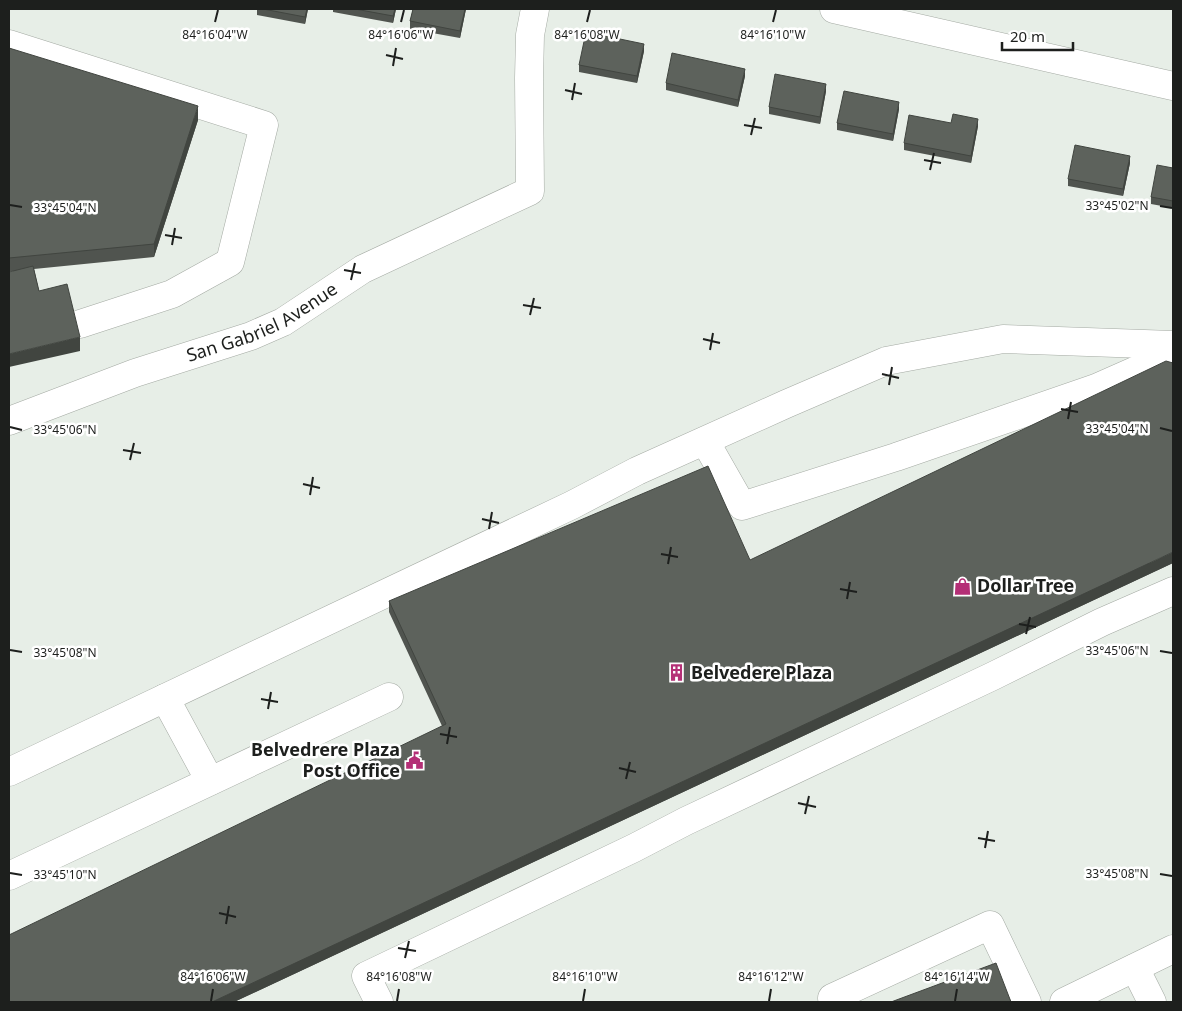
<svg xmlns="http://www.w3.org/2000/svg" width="1182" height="1011" viewBox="0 0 1182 1011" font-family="'Noto Sans',sans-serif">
<rect width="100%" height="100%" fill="#e7eee7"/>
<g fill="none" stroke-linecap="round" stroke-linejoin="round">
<defs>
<g id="minor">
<path d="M 834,9 L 1173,86"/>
<path d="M 9,44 L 264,125 L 230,262 L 172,294 L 80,324"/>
<path id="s1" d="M 9,421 L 135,373 L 251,336 L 283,322 L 363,269 L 530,191 L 529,78 L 530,35 L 535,9"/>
<path d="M 705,441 L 742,506 L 896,457 L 1096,388 L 1173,354"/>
<path d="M 165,698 L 210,781"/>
<path d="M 9,772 L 572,505 L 637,471 L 786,404 L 886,361 L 1003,339 L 1173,345"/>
<path d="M 9,876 L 389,697"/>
<path d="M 1135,968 L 1152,1002"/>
<path d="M 379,1002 L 366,976 L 634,848 L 686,821 L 993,676 L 1102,622 L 1173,591"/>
<path d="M 833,1002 L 832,998 L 990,925 L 1027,1002"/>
<path d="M 1064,1002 L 1173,949"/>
</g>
</defs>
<!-- minor casing -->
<use href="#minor" stroke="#a4aaa3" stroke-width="29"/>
<!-- minor -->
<use href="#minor" stroke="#fff" stroke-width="28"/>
</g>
<!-- wall -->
<path fill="#50544f" d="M 257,9 L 308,9 L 305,24 L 257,15 Z
M 333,9 L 396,9 L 393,23 L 333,12 Z
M 413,9 L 466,9 L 460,38 L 410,29 L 410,21 Z
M 9,48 L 198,120 L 154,257 L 34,269 L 39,291 L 80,351 L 13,271 L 9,271 Z
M 644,51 L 637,83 L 579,72 L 579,65 Z
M 745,76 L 738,107 L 666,90 L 666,83 Z
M 826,91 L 820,124 L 769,114 L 769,107 Z
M 899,109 L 893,141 L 837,130 L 837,123 Z
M 951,123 L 978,126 L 971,163 L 904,150 L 904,143 Z
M 1130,163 L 1123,196 L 1068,186 L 1068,179 Z
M 1173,168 L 1173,208 L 1151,204 L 1151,197 Z
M 750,560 L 1173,563 L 234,1002 L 9,1002 L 442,726 L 389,612 L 389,601 Z"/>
<!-- shaded-wall -->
<path fill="#414540" d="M 307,9 L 308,9 L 305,24 L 305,17 Z
M 395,9 L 396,9 L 393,23 L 393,16 Z
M 465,9 L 466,9 L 460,38 L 460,31 Z
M 644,44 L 644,51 L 637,83 L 637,76 Z
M 745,69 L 745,76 L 738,107 L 738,100 Z
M 826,84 L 826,91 L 820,124 L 820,117 Z
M 899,102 L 899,109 L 893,141 L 893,134 Z
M 198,106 L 198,120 L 154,257 L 154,244 Z
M 978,119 L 978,126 L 971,163 L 971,156 Z
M 1130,156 L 1130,163 L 1123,196 L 1123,189 Z
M 80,337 L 80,351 L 9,367 L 9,354 Z
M 1173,552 L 1173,563 L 234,1002 L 212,1002 Z"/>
<!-- building -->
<path fill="#5d625c" stroke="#414540" d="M 263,9 L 307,9 L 305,17 Z
M 355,9 L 395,9 L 393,16 Z
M 413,9 L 465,9 L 460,31 L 410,21 Z
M 586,32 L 644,44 L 637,76 L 579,65 Z
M 9,48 L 198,106 L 154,244 L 9,258 Z
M 672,53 L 745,69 L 738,100 L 666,83 Z
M 775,74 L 826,84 L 820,117 L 769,107 Z
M 844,91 L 899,102 L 893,134 L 837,123 Z
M 953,114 L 978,119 L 971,156 L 904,143 L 909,115 L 951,123 Z
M 1075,145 L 1130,156 L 1123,189 L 1068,179 Z
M 1157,165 L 1173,168 L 1173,201 L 1151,197 Z
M 33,266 L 39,291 L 67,284 L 80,337 L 9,354 L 9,272 Z
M 1166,361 L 1173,363 L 1173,552 L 212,1002 L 9,1002 L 9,935 L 446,724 L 389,601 L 708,466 L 750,560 Z
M 996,963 L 1011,1002 L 891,1002 Z"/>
<!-- ticks -->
<path fill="none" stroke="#1d1f1d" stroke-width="2" d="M 215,22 L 218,10M 401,22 L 404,10M 587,22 L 590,10M 773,22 L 776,10M 386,55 L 403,59M 393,66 L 396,48M 565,90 L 582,94M 572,100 L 575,83M 744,125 L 762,128M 751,135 L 755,118M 924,160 L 941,163M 930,170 L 934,153M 10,205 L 22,207M 1160,206 L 1172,208M 165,235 L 182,238M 172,245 L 175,228M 344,270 L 361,273M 351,280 L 355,263M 523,305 L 541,308M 530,315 L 534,298M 703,339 L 720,343M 710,350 L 713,333M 882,374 L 899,378M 889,385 L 892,367M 1061,409 L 1078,412M 1068,419 L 1071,402M 10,427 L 22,430M 1160,428 L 1172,431M 123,450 L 141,453M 130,460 L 134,443M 303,484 L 320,488M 310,495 L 313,477M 482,519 L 499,523M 489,529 L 492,512M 661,554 L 678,557M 668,564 L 671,547M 840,589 L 857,592M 847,599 L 850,582M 1019,624 L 1036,627M 1026,634 L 1030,617M 10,650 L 22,652M 1160,651 L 1172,653M 261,699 L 278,702M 268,709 L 271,692M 440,734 L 457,737M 447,744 L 450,727M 619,768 L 636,772M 626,779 L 630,762M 798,803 L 816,807M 805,814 L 809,796M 978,838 L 995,841M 985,848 L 988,831M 10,873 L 22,875M 1160,874 L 1172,876M 219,913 L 236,917M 226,924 L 229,906M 398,948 L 416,951M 405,958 L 409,941M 211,1001 L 213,989M 397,1001 L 399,989M 583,1001 L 585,989M 769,1001 L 771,989M 955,1001 L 957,989"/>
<!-- icons -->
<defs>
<symbol id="shop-bare" viewBox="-9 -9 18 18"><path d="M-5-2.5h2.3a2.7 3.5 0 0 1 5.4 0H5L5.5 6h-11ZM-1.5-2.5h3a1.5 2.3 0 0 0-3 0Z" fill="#b42f76" stroke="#fff" stroke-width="2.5" paint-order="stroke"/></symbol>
<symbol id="building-bare" viewBox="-9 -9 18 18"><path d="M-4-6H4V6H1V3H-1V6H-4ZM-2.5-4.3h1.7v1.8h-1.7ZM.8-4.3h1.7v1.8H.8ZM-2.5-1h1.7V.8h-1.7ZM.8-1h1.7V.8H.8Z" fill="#b42f76" stroke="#fff" stroke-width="2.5" paint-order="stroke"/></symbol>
<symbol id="civic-bare" viewBox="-9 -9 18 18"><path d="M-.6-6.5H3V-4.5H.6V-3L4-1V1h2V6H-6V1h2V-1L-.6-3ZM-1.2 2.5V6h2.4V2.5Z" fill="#b42f76" stroke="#fff" stroke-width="2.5" paint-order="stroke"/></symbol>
</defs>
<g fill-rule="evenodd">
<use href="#shop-bare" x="950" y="574" width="25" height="25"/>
<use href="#building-bare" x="664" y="660" width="25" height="25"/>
<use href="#civic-bare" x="402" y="748" width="25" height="25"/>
</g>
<g text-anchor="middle" stroke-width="5" stroke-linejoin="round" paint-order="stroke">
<!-- street labels -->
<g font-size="18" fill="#1d1f1d" stroke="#fff">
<text dy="6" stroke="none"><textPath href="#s1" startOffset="272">San Gabriel Avenue</textPath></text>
</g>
<!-- poi labels -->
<g font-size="18" font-weight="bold" fill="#1d1f1d" stroke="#fff" text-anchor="start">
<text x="977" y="592">Dollar Tree</text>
<text x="691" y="679">Belvedere Plaza</text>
<text x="400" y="756" text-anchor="end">Belvedrere Plaza<tspan x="400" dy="21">Post Office</tspan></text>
</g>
</g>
<g font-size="12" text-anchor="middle" fill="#1d1f1d" stroke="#fff" stroke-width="5" stroke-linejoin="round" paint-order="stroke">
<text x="215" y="39">84°16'04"W</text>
<text x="401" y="39">84°16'06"W</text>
<text x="587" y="39">84°16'08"W</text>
<text x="773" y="39">84°16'10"W</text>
<text x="1117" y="210">33°45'02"N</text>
<text x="65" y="212">33°45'04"N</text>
<text x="1117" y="433">33°45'04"N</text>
<text x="65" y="434">33°45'06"N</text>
<text x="1117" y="655">33°45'06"N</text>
<text x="65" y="657">33°45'08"N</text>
<text x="1117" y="878">33°45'08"N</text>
<text x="65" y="879">33°45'10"N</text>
<text x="213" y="981">84°16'06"W</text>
<text x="399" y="981">84°16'08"W</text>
<text x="585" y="981">84°16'10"W</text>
<text x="771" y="981">84°16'12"W</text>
<text x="957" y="981">84°16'14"W</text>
</g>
<!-- border -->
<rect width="1182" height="1011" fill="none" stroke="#1d1f1d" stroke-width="20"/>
<!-- scale -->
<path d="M1002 42v8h71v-8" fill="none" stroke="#1d1f1d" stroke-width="2.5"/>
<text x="1010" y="42" font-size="15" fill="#1d1f1d" stroke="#ffffff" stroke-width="4" paint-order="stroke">20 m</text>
</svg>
